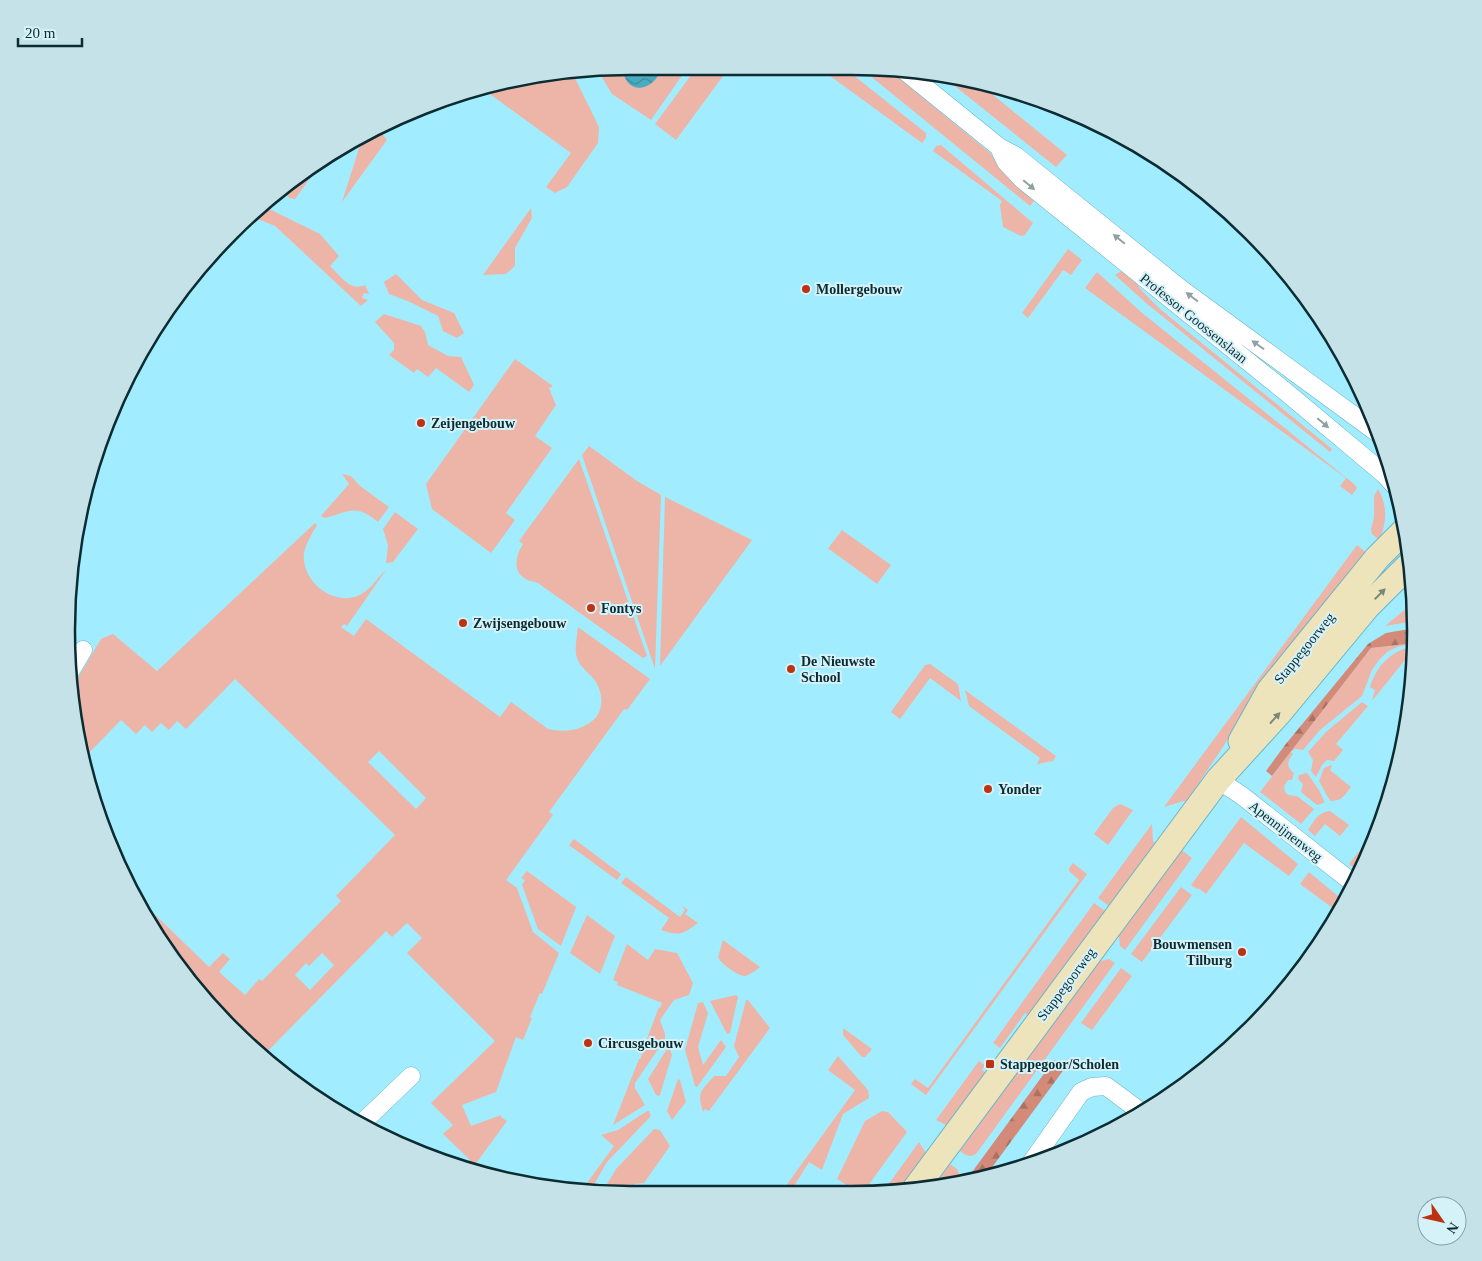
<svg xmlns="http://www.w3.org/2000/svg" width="1482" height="1261" viewBox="0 0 1482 1261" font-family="'Times New Roman',serif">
<defs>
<pattern id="forest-firs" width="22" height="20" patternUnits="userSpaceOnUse" patternTransform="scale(1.25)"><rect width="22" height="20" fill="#d48a78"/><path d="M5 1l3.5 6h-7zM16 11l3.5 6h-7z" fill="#aa7163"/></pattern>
<pattern id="water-waves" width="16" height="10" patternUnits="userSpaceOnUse" patternTransform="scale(1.25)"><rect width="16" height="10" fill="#49abc0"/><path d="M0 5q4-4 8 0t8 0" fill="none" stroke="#3b8b9d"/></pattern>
</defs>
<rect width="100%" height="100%" fill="#a1edff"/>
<!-- grass -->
<path fill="#edb5a7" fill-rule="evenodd" d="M 631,66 L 688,67 L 651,120 L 612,94 L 598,71 Z
M 697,67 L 729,68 L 676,140 L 655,124 Z
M 829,69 L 847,70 L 926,133 L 926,138 L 922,143 L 826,73 Z
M 863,70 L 889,70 L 989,152 L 1036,198 L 1030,206 Z
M 573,74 L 599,127 L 598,143 L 567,187 L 555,193 L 546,187 L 571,153 L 480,87 Z
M 948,76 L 976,81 L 1067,155 L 1056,167 L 946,79 Z
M 377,127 L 387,140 L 342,202 L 363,136 Z
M 941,145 L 1033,223 L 1025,235 L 1021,236 L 1003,227 L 1000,205 L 1002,201 L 933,151 L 936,146 Z
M 319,166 L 295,199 L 289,198 L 282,190 Z
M 261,205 L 320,234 L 339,256 L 330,266 C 341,276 350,292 365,285 L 369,294 L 364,293 L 362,298 L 368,300 L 361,306 L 275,226 L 250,216 Z
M 531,208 L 532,218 L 515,248 L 515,266 L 506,274 L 483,275 Z
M 1068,249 L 1082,260 L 1071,275 L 1063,270 L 1028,318 L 1022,313 Z
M 1122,271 L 1130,275 L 1142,291 L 1160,309 L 1332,449 L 1330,452 L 1146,303 L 1115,275 Z
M 1097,272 L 1141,312 L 1354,484 L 1357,488 L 1352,495 L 1340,486 L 1346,478 L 1085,288 Z
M 396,274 L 422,300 L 454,313 L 464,333 L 457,338 L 443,331 L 438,316 L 410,302 L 389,294 L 384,282 Z
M 384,314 L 421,326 L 425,332 L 428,345 L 448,356 L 461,357 L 474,385 L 469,392 L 436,368 L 428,377 L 417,369 L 414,373 L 389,355 L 394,350 L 394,343 L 375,322 Z
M 515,359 L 553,386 L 549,388 L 556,405 L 535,436 L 552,448 L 506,513 L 515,520 L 491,553 L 432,509 L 426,484 Z
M 589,446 L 637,481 L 661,495 L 655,669 L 582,455 Z
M 579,459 L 647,656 L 643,658 L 538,583 C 533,581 527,581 523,577 C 512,569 517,553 523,544 L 519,541 Z
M 342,474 L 351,476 L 360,486 L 389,507 L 378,522 C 355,503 349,512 325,518 L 321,516 L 349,484 Z
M 1378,489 C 1388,506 1387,523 1379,540 L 1372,534 L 1371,529 L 1374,517 L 1374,496 Z
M 665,497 L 752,540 L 660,666 Z
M 395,512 L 418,529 L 393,562 L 386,563 L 388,545 L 383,529 Z
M 315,523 L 317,525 C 312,534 306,543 304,553 C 301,579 329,604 354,597 C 370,593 375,579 386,570 L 347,626 L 344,624 L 341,627 L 354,636 L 366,619 L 500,717 L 511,702 L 548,729 C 576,736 613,721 598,686 C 594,675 581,670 577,658 C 574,649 577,637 578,627 L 650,679 L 627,710 L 624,709 L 549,812 L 553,815 L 506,880 L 517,888 L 533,932 L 559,953 L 542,994 L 540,993 L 530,1017 L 532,1018 L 523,1040 L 516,1037 L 496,1092 L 462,1105 L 471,1126 L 501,1115 L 501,1117 L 507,1121 L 472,1169 L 462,1167 L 470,1160 L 443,1134 L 453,1125 L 431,1103 L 495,1041 L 407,953 L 422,938 L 407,923 L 392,937 L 386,931 L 262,1057 L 162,944 L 141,906 L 143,903 L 209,967 L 223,953 L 230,959 L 219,972 L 245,995 L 259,979 L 262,981 L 341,901 L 336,896 L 395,835 L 235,679 L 186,729 L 177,721 L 169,730 L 161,723 L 152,732 L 145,725 L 136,734 L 121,720 L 85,757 L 71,704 L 71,690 L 101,639 L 113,634 L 157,671 ZM 379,751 L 426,798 L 416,809 L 368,762 ZM 322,953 L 334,965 L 310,990 L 295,975 L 306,963 L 309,966 Z
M 842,530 L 891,565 L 877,584 L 829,549 L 827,550 Z
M 1357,545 L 1368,554 L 1252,699 L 1223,747 L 1186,802 L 1183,801 L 1164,807 Z
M 1413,603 L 1415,621 L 1385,626 Z
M 1415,643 L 1397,647 L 1387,652 L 1379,660 L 1372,670 L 1362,696 L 1320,730 L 1303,750 L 1295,749 L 1291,752 L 1293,754 C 1287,761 1286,767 1294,773 L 1292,780 L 1288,780 L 1284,786 L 1285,792 L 1288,795 L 1297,796 L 1314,809 L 1301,824 L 1260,792 L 1371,648 Z
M 1410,647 L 1410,653 L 1413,658 L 1409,655 L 1372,701 L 1375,690 L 1370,687 C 1376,667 1390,652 1410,647 Z
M 930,664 L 958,684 L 961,701 L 930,678 L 900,719 L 891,712 L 925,665 Z
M 965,690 L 1056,756 L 1053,761 L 1037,764 L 1040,758 L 969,706 Z
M 1362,702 L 1368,706 L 1336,744 L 1343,750 L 1334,761 L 1327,760 L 1322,765 L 1316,777 L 1311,771 L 1313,760 L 1308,752 L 1327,731 Z
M 1331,765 L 1332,766 L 1330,770 L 1351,787 C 1344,796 1342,801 1330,801 L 1319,781 L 1324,768 Z
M 1307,773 L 1319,790 L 1324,801 L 1324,803 L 1317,805 L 1301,792 L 1303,784 L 1298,779 L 1299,775 Z
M 1120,804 L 1133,810 L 1108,845 L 1094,834 L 1113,808 Z
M 1330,811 L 1349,825 L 1340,836 L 1325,824 L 1315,836 L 1308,830 C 1314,821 1318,812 1330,811 Z
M 1241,817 L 1298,864 L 1289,876 L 1244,843 L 1206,894 L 1198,888 L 1197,889 L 1191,885 Z
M 1152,824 L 1153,841 L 1155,843 L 1109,906 L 1098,898 Z
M 1379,826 L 1373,844 L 1359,862 L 1363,865 L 1359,872 L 1349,864 Z
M 574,839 L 621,874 L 617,880 L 569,845 Z
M 1180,849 L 1192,858 L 1125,950 L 1120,946 L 1119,937 L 1117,936 Z
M 1073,863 L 1087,874 L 926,1095 L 911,1084 L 915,1079 L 928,1088 L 1079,880 L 1069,871 L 1069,868 Z
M 527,871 L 576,907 L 561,946 L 538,929 L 522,885 L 525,880 L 521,878 Z
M 1309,872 L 1344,901 L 1338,912 L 1300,884 Z
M 626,877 L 680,917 L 685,910 L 681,905 L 688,910 L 685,914 L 698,923 C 682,935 679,936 661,930 L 669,918 L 621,883 Z
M 1181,887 L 1192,895 L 1142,962 L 1131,954 Z
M 1094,903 L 1105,911 L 1029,1016 L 1025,1013 L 1000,1048 L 993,1043 Z
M 587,915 L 615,936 L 600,974 L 570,953 Z
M 723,940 L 760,967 C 756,970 750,975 745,976 C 738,976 720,963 718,957 Z
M 627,944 L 648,960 L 655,949 L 677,953 L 693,983 L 689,995 L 674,1000 L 660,1020 L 665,1034 L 665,1039 L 635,1083 L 635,1088 L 645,1105 L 613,1125 L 639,1059 L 640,1059 L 644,1050 L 643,1049 L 659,1007 L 660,1008 L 662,1003 L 617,985 L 618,982 L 613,980 Z
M 1109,959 L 1115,963 L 976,1154 C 970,1158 965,1155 960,1151 L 1100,960 L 1101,961 Z
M 1121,968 L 1132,976 L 1092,1030 L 1081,1023 Z
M 736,995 L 738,997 L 730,1033 L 727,1034 L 710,1001 Z
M 746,1000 L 748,1000 L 770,1028 L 709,1111 L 705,1109 L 703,1112 C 697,1092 700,1092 714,1076 L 726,1076 L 739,1057 L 734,1046 Z
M 703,1002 L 708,1013 L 698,1047 L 703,1065 L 721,1040 L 726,1047 L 697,1087 L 695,1086 L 685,1050 L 698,1003 Z
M 843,1028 L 872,1049 L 865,1057 L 862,1057 L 843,1035 Z
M 667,1049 L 670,1050 L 672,1055 L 660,1095 L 659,1096 L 656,1095 L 648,1079 Z
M 838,1056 L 868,1090 L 869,1098 L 843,1114 L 822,1170 L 809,1162 L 789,1194 L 780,1194 L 855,1090 L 828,1070 Z
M 979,1061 L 985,1065 L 982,1070 L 987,1074 L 948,1126 L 936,1120 Z
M 678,1079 L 680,1080 L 686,1102 L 672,1120 L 667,1111 Z
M 647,1111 L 649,1111 L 651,1116 L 607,1162 L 589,1193 L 581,1191 L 614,1146 L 601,1135 L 618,1130 Z
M 882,1111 L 888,1112 L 907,1132 L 862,1194 L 846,1195 L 850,1187 L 837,1179 L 865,1121 Z
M 654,1129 L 660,1130 L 670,1146 L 644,1183 L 634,1184 L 629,1194 L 601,1194 L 616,1169 Z
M 919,1142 L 926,1153 L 903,1188 L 883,1192 Z
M 950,1164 L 957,1169 L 959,1173 L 953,1185 L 934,1187 Z"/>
<!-- forest -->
<path fill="url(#forest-firs)" d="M 1415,628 L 1415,643 L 1371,648 L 1272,776 L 1266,771 L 1285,745 L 1368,644 L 1386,633 Z
M 1054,1060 L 1065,1068 L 985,1177 L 964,1183 Z"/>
<!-- water -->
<path fill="url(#water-waves)" d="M 631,66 L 663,67 C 661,71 658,76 655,80 C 640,95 623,87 623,67 Z"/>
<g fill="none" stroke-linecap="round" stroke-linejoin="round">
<defs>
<path id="street" d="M 905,71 L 999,147 L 1016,156 L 1032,169 L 1181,289 L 1379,434
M 1001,152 L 1006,162 L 1023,180 L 1286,392 L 1384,474 L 1394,485
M 71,670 L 83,650
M 1218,780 L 1241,795 L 1353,883
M 360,1125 L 411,1076
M 1031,1163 L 1081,1092 L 1092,1087 L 1106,1086 L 1141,1112"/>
<path id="secondary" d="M 1241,741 L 1269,691 L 1377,558 L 1406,529
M 915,1189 L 1218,780 L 1279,713 L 1367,607 L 1409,565"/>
</defs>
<!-- street casing -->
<use href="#street" stroke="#6bb5c7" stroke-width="19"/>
<!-- secondary casing -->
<use href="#secondary" stroke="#6bb5c7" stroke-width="27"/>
<!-- street -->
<use href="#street" stroke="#fff" stroke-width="18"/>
<!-- secondary -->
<use href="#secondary" stroke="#ede4bc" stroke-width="25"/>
</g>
<!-- one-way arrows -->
<defs><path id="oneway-solid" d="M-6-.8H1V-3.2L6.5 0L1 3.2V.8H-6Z" transform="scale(1.25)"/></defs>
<g fill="#91a0a3">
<use href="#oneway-solid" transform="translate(1029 185) rotate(40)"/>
<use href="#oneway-solid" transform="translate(1119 239) rotate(-141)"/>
<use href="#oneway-solid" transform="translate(1192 297) rotate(-143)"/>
<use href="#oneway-solid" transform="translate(1258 345) rotate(-145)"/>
<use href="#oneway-solid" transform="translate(1323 423) rotate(40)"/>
</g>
<g fill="#7c8877">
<use href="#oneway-solid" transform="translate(1380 594) rotate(-45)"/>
<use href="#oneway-solid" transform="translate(1275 718) rotate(-48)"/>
</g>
<!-- markers -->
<g fill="#bd3311" stroke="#d6f2f9" stroke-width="2">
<circle cx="806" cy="289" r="5"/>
<circle cx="421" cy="423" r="5"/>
<circle cx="591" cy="608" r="5"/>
<circle cx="463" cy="623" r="5"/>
<circle cx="791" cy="669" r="5"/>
<circle cx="988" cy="789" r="5"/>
<circle cx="1242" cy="952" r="5"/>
<circle cx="588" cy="1043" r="5"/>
<rect x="985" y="1059" width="10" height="10" rx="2.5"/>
</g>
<g text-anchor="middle" stroke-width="4" stroke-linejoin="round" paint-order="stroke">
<!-- poi labels -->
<g font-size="14" font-weight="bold" fill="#0b2c32" stroke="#d6f2f9" text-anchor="start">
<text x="816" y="294">Mollergebouw</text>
<text x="431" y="428">Zeijengebouw</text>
<text x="601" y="613">Fontys</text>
<text x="473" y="628">Zwijsengebouw</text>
<text x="801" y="666">De Nieuwste<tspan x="801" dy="16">School</tspan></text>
<text x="998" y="794">Yonder</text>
<text x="1232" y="949" text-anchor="end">Bouwmensen<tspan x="1232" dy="16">Tilburg</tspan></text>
<text x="598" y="1048">Circusgebouw</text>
<text x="1000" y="1069">Stappegoor/Scholen</text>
</g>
<!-- street labels -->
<g font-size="14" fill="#0b2c32" stroke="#d6f2f9">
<text transform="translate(1194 318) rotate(39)" y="5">Professor Goossenslaan</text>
<text transform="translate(1304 648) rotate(-51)" y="5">Stappegoorweg</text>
<text transform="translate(1286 831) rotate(38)" y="5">Apennijnenweg</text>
<text transform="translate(1066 984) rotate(-53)" y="5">Stappegoorweg</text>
</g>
</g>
<!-- crop -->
<path d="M0 0H1482V1261H0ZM630 75H852A555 555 0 0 1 1407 630V631A555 555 0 0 1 852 1186H630A555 555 0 0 1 75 631V630A555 555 0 0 1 630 75Z" fill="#c6e2e9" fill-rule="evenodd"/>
<path fill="none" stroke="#0b2c32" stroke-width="2.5" d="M630 75H852A555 555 0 0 1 1407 630V631A555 555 0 0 1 852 1186H630A555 555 0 0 1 75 631V630A555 555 0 0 1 630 75Z"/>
<!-- north arrow -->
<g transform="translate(1442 1221) rotate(124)"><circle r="24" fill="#d6f2f9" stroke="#85a3a9"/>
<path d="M0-4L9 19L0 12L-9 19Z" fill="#bd3311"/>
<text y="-8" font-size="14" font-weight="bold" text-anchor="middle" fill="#0b2c32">N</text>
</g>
<!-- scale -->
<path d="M18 38v8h64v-8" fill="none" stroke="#0b2c32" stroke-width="2.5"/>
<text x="25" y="38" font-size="15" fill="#0b2c32" stroke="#d6f2f9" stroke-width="4" paint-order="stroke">20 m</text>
</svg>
